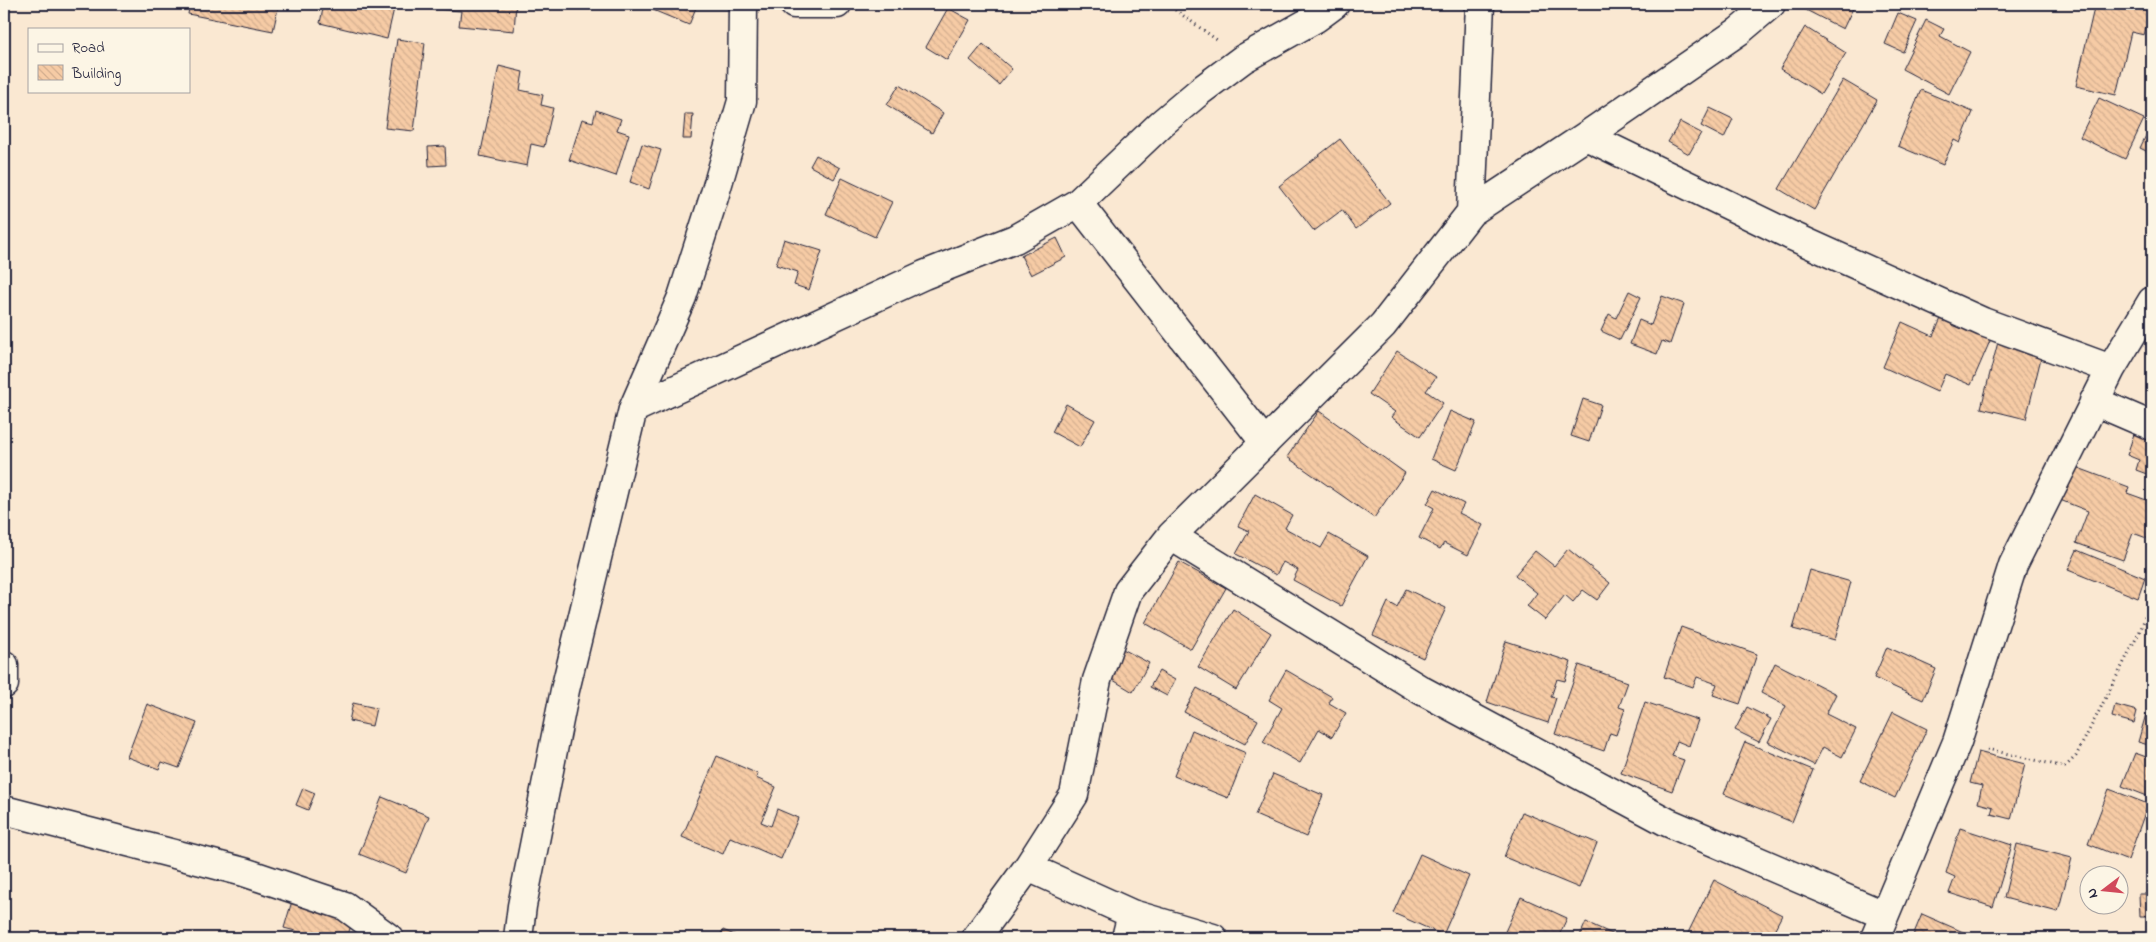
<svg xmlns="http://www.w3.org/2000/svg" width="2156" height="942" viewBox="0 0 2156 942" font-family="'Indie Flower',sans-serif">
<defs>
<pattern id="building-back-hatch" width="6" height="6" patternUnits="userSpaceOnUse" patternTransform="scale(1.25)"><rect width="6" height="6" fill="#f6cba5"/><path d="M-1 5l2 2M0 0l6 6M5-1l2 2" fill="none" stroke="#d3ae8f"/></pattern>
</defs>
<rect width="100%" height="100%" fill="#fae8d2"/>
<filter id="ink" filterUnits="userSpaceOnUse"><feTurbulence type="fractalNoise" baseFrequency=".02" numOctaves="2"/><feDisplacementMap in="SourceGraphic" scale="10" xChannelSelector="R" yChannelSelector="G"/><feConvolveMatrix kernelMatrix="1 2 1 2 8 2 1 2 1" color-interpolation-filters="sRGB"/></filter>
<g filter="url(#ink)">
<!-- building -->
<path fill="url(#building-back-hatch)" stroke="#22223b" d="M 190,4 L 279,4 L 273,31 L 188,14 Z
M 324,4 L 395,4 L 387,39 L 320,23 Z
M 422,4 L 516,4 L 514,31 L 459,26 L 461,11 L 422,8 Z
M 656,4 L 694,4 L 697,5 L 689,25 L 653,10 Z
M 1806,4 L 1855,4 L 1843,29 L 1804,9 Z
M 2095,4 L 2152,4 L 2144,35 L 2131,32 L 2116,95 L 2076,86 Z
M 948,8 L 970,20 L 947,60 L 926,47 Z
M 1898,13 L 1917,21 L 1903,52 L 1885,44 Z
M 1926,20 L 1944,29 L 1940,36 L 1970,52 L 1949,94 L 1902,69 Z
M 1805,27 L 1846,53 L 1821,94 L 1780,69 Z
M 397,39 L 425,43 L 414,131 L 385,128 Z
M 983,44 L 1012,69 L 999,85 L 970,60 Z
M 499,66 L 523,72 L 520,90 L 543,95 L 541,105 L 553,108 L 544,147 L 531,144 L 527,166 L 480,156 Z
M 1843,80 L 1877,100 L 1814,210 L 1779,189 Z
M 899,85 L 943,113 L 932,133 L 887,105 Z
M 1921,90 L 1973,112 L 1960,143 L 1954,140 L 1943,165 L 1898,146 Z
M 2099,98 L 2144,119 L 2125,159 L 2080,137 Z
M 1710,108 L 1733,119 L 1724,138 L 1701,126 Z
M 596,110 L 621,119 L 617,130 L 629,134 L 616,176 L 569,160 L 582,119 L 593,122 Z
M 685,114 L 693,114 L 691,139 L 683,139 Z
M 1680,122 L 1701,133 L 1689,154 L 1668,142 Z
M 2152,123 L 2152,154 L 2140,148 Z
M 1340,139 L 1390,203 L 1356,229 L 1342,210 L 1314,231 L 1279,186 Z
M 642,144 L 661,150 L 649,189 L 630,182 Z
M 445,146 L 446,165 L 429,166 L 428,147 Z
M 816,155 L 840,168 L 834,179 L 810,166 Z
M 842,178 L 892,202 L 875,237 L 826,214 Z
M 1057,238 L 1066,257 L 1031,275 L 1021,256 Z
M 784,239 L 822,251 L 809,290 L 794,285 L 798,272 L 776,265 Z
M 1629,291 L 1641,297 L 1620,340 L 1601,331 L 1609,314 L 1616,318 Z
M 1662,296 L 1684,304 L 1670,344 L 1662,341 L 1657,354 L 1630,344 L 1639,320 L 1651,325 Z
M 1944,312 L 1993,334 L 1971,385 L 1945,374 L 1937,392 L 1883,367 L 1902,322 L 1933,336 Z
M 1998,342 L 2042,354 L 2026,419 L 1981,408 Z
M 1397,351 L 1436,377 L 1426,391 L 1443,403 L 1420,437 L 1391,417 L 1395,412 L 1369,394 Z
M 1583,399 L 1601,405 L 1589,442 L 1571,436 Z
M 1066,404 L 1095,420 L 1080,447 L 1052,432 Z
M 1319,411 L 1405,473 L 1374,518 L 1287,457 Z
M 1450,411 L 1476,422 L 1456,470 L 1431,459 Z
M 2136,428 L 2152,433 L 2152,476 L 2136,470 L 2139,460 L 2127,455 Z
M 2073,466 L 2129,487 L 2127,493 L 2152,502 L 2152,540 L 2133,533 L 2123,560 L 2076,543 L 2088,511 L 2060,500 Z
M 1435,489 L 1464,504 L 1459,513 L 1483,525 L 1468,555 L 1444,543 L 1440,549 L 1419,538 L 1434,508 L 1427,504 Z
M 1255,494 L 1292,515 L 1285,528 L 1321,548 L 1329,534 L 1368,556 L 1341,606 L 1293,580 L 1298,570 L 1283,562 L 1276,575 L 1236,554 L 1249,531 L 1238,526 Z
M 1568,549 L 1610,583 L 1597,600 L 1583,590 L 1573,602 L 1565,595 L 1545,620 L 1527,606 L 1537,593 L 1515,575 L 1535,551 L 1554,566 Z
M 2077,550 L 2145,578 L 2138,598 L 2068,570 Z
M 1179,562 L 1226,588 L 1191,649 L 1145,623 Z
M 1810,570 L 1851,582 L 1835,640 L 1793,629 Z
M 1406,589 L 1446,608 L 1423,658 L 1373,635 L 1388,602 L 1397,607 Z
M 1233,609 L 1271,633 L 1236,690 L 1198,667 Z
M 1681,627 L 1757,654 L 1740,704 L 1713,695 L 1717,684 L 1697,677 L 1693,687 L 1664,677 Z
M 1506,641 L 1571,662 L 1565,681 L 1557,679 L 1551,697 L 1556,698 L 1548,723 L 1487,702 Z
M 1119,647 L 1149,663 L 1133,692 L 1103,674 Z
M 1887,647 L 1936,669 L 1923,700 L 1874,678 Z
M 1775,663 L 1836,694 L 1826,714 L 1856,729 L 1842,757 L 1823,747 L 1814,765 L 1768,742 L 1786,706 L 1761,693 Z
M 1579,665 L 1628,682 L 1619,707 L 1625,709 L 1616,735 L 1610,733 L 1604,751 L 1555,734 Z
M 1286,670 L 1332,697 L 1329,703 L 1346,713 L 1332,737 L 1319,729 L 1300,763 L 1263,742 L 1282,708 L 1269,700 Z
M 1159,671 L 1175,680 L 1167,696 L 1150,687 Z
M 1197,688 L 1258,720 L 1245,744 L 1184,712 Z
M 2152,693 L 2152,746 L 2138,742 Z
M 1645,702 L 1698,720 L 1689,746 L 1677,741 L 1672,756 L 1684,760 L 1672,791 L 1621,773 Z
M 353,703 L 376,708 L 372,726 L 349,721 Z
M 147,704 L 197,723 L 179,768 L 162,762 L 159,769 L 127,757 Z
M 2115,705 L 2137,711 L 2134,723 L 2112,717 Z
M 1747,707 L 1771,719 L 1759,742 L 1735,730 Z
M 1893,712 L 1927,729 L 1895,798 L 1860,781 Z
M 1192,730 L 1246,753 L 1228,798 L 1174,776 Z
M 1745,742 L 1813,770 L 1792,822 L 1724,794 Z
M 1978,752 L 2025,764 L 2011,819 L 1991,814 L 1993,807 L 1978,803 L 1982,786 L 1970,783 Z
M 2135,753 L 2152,759 L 2152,798 L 2122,786 Z
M 717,756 L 758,774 L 756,778 L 776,787 L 761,822 L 771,826 L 777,809 L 798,818 L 781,859 L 730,837 L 723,854 L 682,837 Z
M 1273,774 L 1323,795 L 1306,837 L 1255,815 Z
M 303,788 L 315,793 L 308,810 L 296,805 Z
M 2109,789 L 2148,804 L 2128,860 L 2088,844 Z
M 382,797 L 429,816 L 406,873 L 359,854 Z
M 1522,812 L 1597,843 L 1579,888 L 1504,857 Z
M 1960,828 L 2012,845 L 1993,907 L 1949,893 L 1955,877 L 1946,873 Z
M 2017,844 L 2072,858 L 2058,912 L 2004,898 Z
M 1420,854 L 1469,876 L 1443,935 L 1393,913 Z
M 1714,880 L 1782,915 L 1770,938 L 1686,937 Z
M 2139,894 L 2152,894 L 2152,916 L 2140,916 Z
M 1521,897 L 1567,918 L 1558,938 L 1502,938 Z
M 292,901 L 353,919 L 347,938 L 322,938 L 284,928 Z
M 1922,914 L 1970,935 L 1969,938 L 1912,938 Z
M 1586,922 L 1621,938 L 1579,938 Z
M 723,930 L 741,938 L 719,938 Z"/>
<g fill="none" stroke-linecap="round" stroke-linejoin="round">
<defs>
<path id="minor" d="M 794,4 L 837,4
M 1586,136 L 1790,235 L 1983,322 L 2111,369
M 1078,203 L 1265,443
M 1471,212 L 1586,136 L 1739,31 L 1771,4
M 2094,401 L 2152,426
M 633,409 L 924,275 L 1015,239 L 1078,203 L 1162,123 L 1200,91 L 1243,59 L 1316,18 L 1335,4
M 1171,536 L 1421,690 L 1667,822 L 1884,915
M 4,665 L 4,684
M 4,810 L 244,872 L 345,906 L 389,938
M 1028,867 L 1132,914 L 1213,938
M 518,938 L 522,906 L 565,690 L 633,409 L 682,297 L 714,197 L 742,101 L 743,4
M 976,938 L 1028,867 L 1074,795 L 1097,680 L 1128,591 L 1171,536 L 1383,325 L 1471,212 L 1480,4
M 1126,938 L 1132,914
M 1875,938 L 1957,742 L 2013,565 L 2111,369 L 2152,301"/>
</defs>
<!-- minor casing -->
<use href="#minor" stroke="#22223b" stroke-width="31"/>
<!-- path -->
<path stroke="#22223b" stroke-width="3" stroke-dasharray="1 4" stroke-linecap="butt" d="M 1167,4 L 1217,40
M 1987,749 L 2065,767 L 2076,756 L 2141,629 L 2152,597"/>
<!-- minor -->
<use href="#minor" stroke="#fcf5e5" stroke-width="28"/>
</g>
</g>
<!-- margin -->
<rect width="2156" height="942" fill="none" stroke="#fcf5e5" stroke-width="20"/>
<rect x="10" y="10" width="2136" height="922" fill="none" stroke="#22223b" stroke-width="2" filter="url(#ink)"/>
<!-- legend -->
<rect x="28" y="28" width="162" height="65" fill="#fcf5e5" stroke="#a5a1a1"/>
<rect x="38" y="44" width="25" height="8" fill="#fcf5e5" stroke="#a5a1a1"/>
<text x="72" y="52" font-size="15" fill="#22223b">Road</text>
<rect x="38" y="65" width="25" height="15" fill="url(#building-back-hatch)" stroke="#a5a1a1"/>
<text x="72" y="78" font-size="15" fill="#22223b">Building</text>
<!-- north arrow -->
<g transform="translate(2104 890) rotate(254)"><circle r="24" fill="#fcf5e5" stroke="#a5a1a1"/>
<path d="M0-4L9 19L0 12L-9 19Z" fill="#d1495b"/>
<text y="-8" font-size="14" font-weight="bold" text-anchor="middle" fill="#22223b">N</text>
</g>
</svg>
